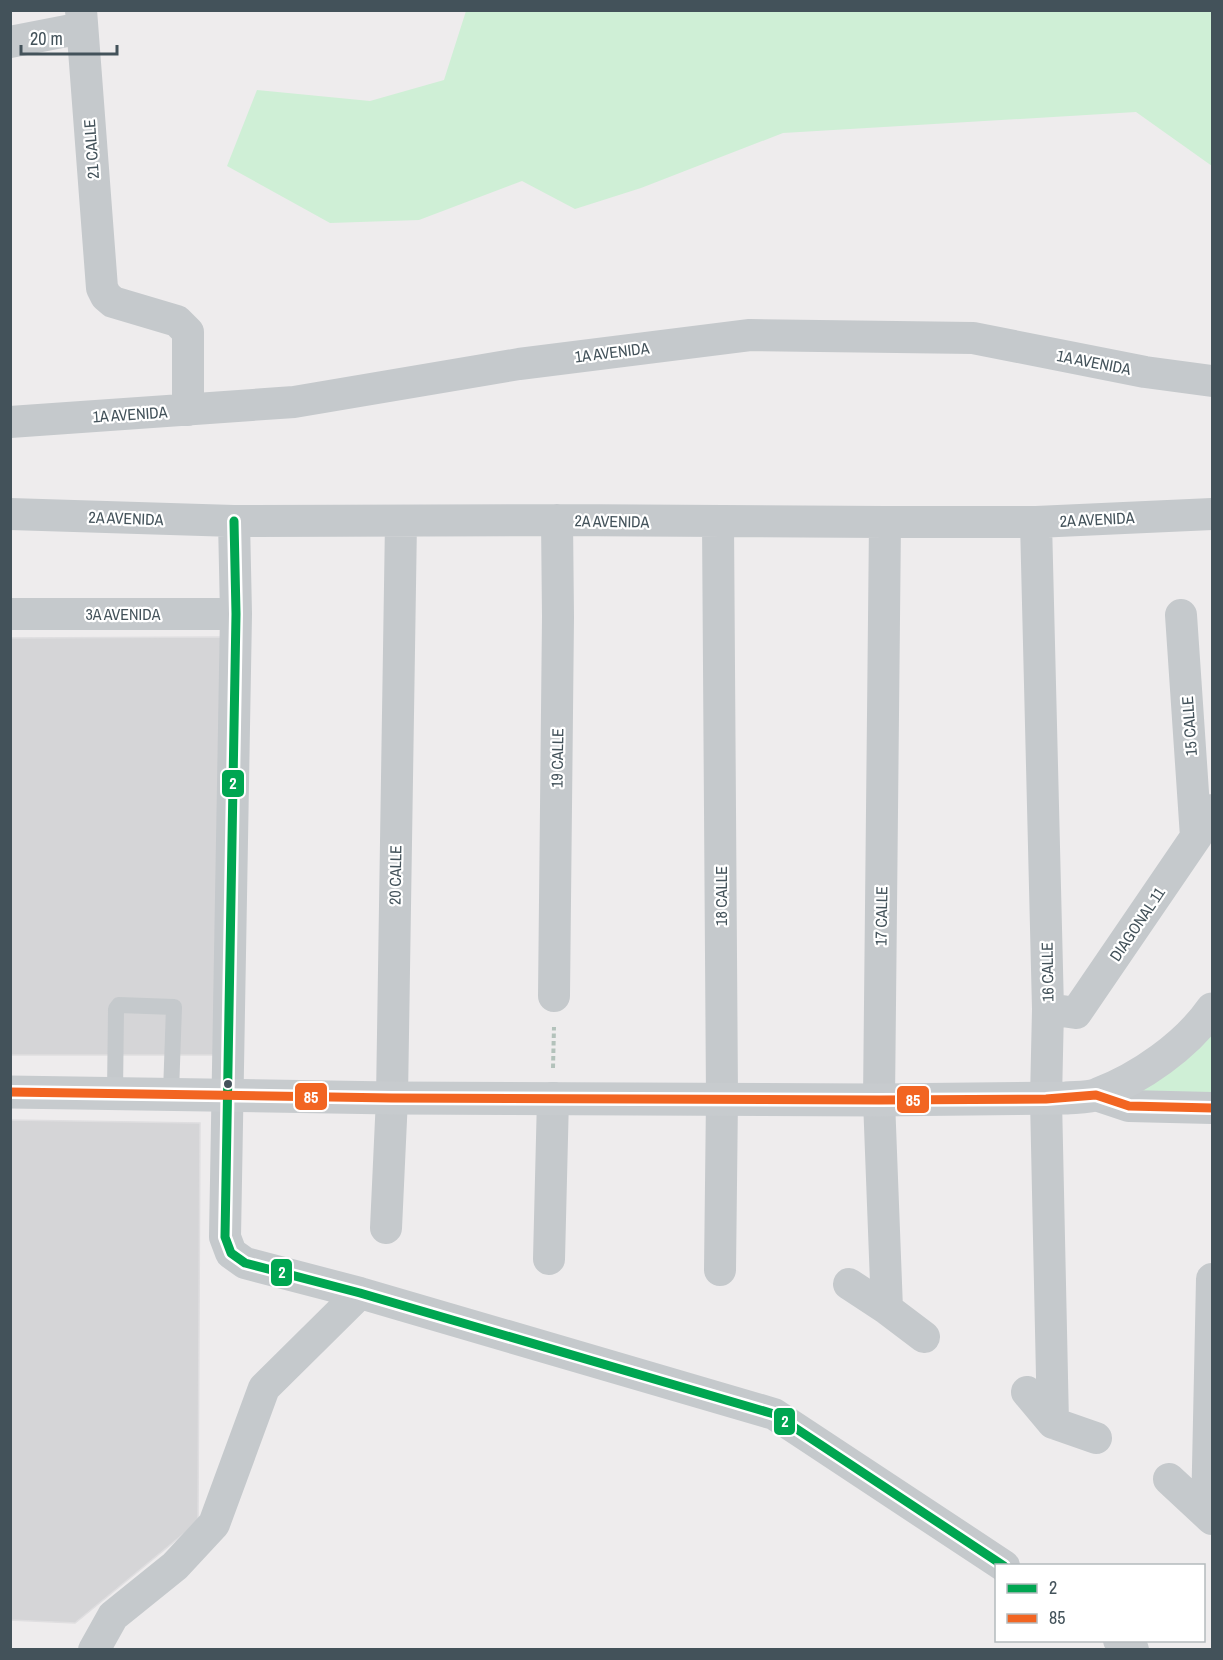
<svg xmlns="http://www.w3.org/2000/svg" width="1223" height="1660" viewBox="0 0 1223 1660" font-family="'Archivo Narrow',sans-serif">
<rect width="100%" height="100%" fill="#eeeced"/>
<!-- green -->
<path fill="#cfefd6" d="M 466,11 L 1212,11 L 1212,166 L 1136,112 L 783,133 L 641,188 L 575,209 L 522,181 L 419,220 L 330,223 L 227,166 L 257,90 L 370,101 L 444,80 Z
M 1212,1008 L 1212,1107 L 1106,1097 Z"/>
<!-- building -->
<path fill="#d5d5d7" stroke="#dfdee0" stroke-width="1.5" d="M 221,637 L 221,1055 L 10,1055 L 10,638 Z
M 10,1120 L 200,1123 L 198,1522 L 75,1623 L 10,1620 Z"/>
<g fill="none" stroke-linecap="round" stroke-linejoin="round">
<!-- path -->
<path stroke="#b3c2bb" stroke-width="4" stroke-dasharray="4.5 3" stroke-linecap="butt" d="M 553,1068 L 554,1027"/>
<!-- lane -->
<path stroke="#c5c9cc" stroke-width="16" d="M 115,1093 L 116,1009 L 119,1005 L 174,1007 L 171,1093"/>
<!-- street -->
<path stroke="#c5c9cc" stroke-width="32" d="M 81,10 L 102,288 L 106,296 L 113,302 L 177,321 L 188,332 L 188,410
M 10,42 L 82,28
M 10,422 L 294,402 L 519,364 L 750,335 L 973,338 L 1145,372 L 1212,381
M 10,514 L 234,521 L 557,520 L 885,522 L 1036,522 L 1212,514
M 234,521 L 236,614 L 225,1237 L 231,1253 L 245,1263 L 360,1293 L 774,1414 L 1004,1566
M 718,522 L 722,1098 L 720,1270
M 885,522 L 879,1100 L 887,1309
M 1036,522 L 1048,1009 L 1046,1099 L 1053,1423
M 10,614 L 236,614
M 1181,615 L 1196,837
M 554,996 L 558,617 L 557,520
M 1048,1009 L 1076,1013 L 1196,837 L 1212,810
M 1096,1095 L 1129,1106 L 1212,1108
M 386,1228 L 392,1098 L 401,522
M 549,1259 L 553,1098
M 849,1284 L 887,1309 L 924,1337
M 1027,1392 L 1053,1423 L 1096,1438
M 1169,1479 L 1212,1519
M 1207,1514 L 1212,1279
M 1119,1640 L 1133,1650
M 94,1650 L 113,1616 L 175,1566 L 214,1524 L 264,1388 L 360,1293"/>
<!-- secondary -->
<path stroke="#c7cbce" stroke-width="33" d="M 10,1092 L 392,1098 L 879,1100 L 1066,1098 C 1076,1097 1089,1098 1098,1094 C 1140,1078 1186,1046 1212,1009"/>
<defs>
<path id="bus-1" d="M 234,521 L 236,614 L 225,1237 L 231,1253 L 245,1263 L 360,1293 L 774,1414 L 1004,1566"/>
<path id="bus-2" d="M 10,1092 L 392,1098 L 879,1100 L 1046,1099 L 1096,1095 L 1129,1106 L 1212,1108"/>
</defs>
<!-- bus-1 casing -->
<use href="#bus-1" stroke="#fff" stroke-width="14"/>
<!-- bus-2 casing -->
<use href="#bus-2" stroke="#fff" stroke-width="14"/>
<!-- bus-1 -->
<use href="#bus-1" stroke="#00a651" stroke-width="9"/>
<!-- bus-2 -->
<use href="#bus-2" stroke="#f26522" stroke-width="9"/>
</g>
<!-- markers -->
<circle fill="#43525a" stroke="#fff" stroke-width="2" cx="228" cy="1084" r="5"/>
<g text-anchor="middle" stroke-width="4.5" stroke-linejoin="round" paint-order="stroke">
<!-- street labels -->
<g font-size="16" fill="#43525a" stroke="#fff">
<text transform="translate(91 149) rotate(-94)" y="6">21 CALLE</text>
<text transform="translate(612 352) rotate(-7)" y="6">1A AVENIDA</text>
<text transform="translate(1094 362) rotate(11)" y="6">1A AVENIDA</text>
<text transform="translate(130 414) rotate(-4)" y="6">1A AVENIDA</text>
<text transform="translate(126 518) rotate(2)" y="6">2A AVENIDA</text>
<text transform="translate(1097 519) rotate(-3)" y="6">2A AVENIDA</text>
<text transform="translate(612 521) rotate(1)" y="6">2A AVENIDA</text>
<text x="123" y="620">3A AVENIDA</text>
<text transform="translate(1189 726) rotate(-94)" y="6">15 CALLE</text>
<text transform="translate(557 758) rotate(-89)" y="6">19 CALLE</text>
<text transform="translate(395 875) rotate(-89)" y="6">20 CALLE</text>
<text transform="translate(721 896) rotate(-90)" y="6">18 CALLE</text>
<text transform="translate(881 916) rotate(-89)" y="6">17 CALLE</text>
<text transform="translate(1137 924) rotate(-56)" y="6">DIAGONAL 11</text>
<text transform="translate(1047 972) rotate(-91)" y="6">16 CALLE</text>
</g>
</g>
<g stroke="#fff" stroke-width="2">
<rect x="221" y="769" width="24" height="29" rx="6" fill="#00a651"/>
<rect x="294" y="1082" width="34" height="29" rx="6" fill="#f26522"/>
<rect x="896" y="1085" width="34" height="29" rx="6" fill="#f26522"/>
<rect x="270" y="1258" width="23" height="29" rx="6" fill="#00a651"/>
<rect x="773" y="1407" width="23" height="29" rx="6" fill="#00a651"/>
</g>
<g font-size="16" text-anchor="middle" font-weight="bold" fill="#fff">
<text x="233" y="789">2</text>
<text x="311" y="1103">85</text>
<text x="913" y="1106">85</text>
<text x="282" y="1278">2</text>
<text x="785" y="1427">2</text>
</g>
<!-- border -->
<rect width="1223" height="1660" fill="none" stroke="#43525a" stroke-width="24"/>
<!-- legend -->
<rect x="995" y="1564" width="210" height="78" fill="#ffffff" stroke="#b4babd" stroke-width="1.5"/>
<rect x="1007" y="1584" width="30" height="9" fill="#00a651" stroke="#b4babd" stroke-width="1.5"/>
<text x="1049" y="1594" font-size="18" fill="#43525a">2</text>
<rect x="1007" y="1614" width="30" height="9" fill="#f26522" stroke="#b4babd" stroke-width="1.5"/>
<text x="1049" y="1624" font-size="18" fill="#43525a">85</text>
<!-- scale -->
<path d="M21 45v9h96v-9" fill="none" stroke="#43525a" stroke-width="3"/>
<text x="30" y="45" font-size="18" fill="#43525a" stroke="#ffffff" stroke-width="4.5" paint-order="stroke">20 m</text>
</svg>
